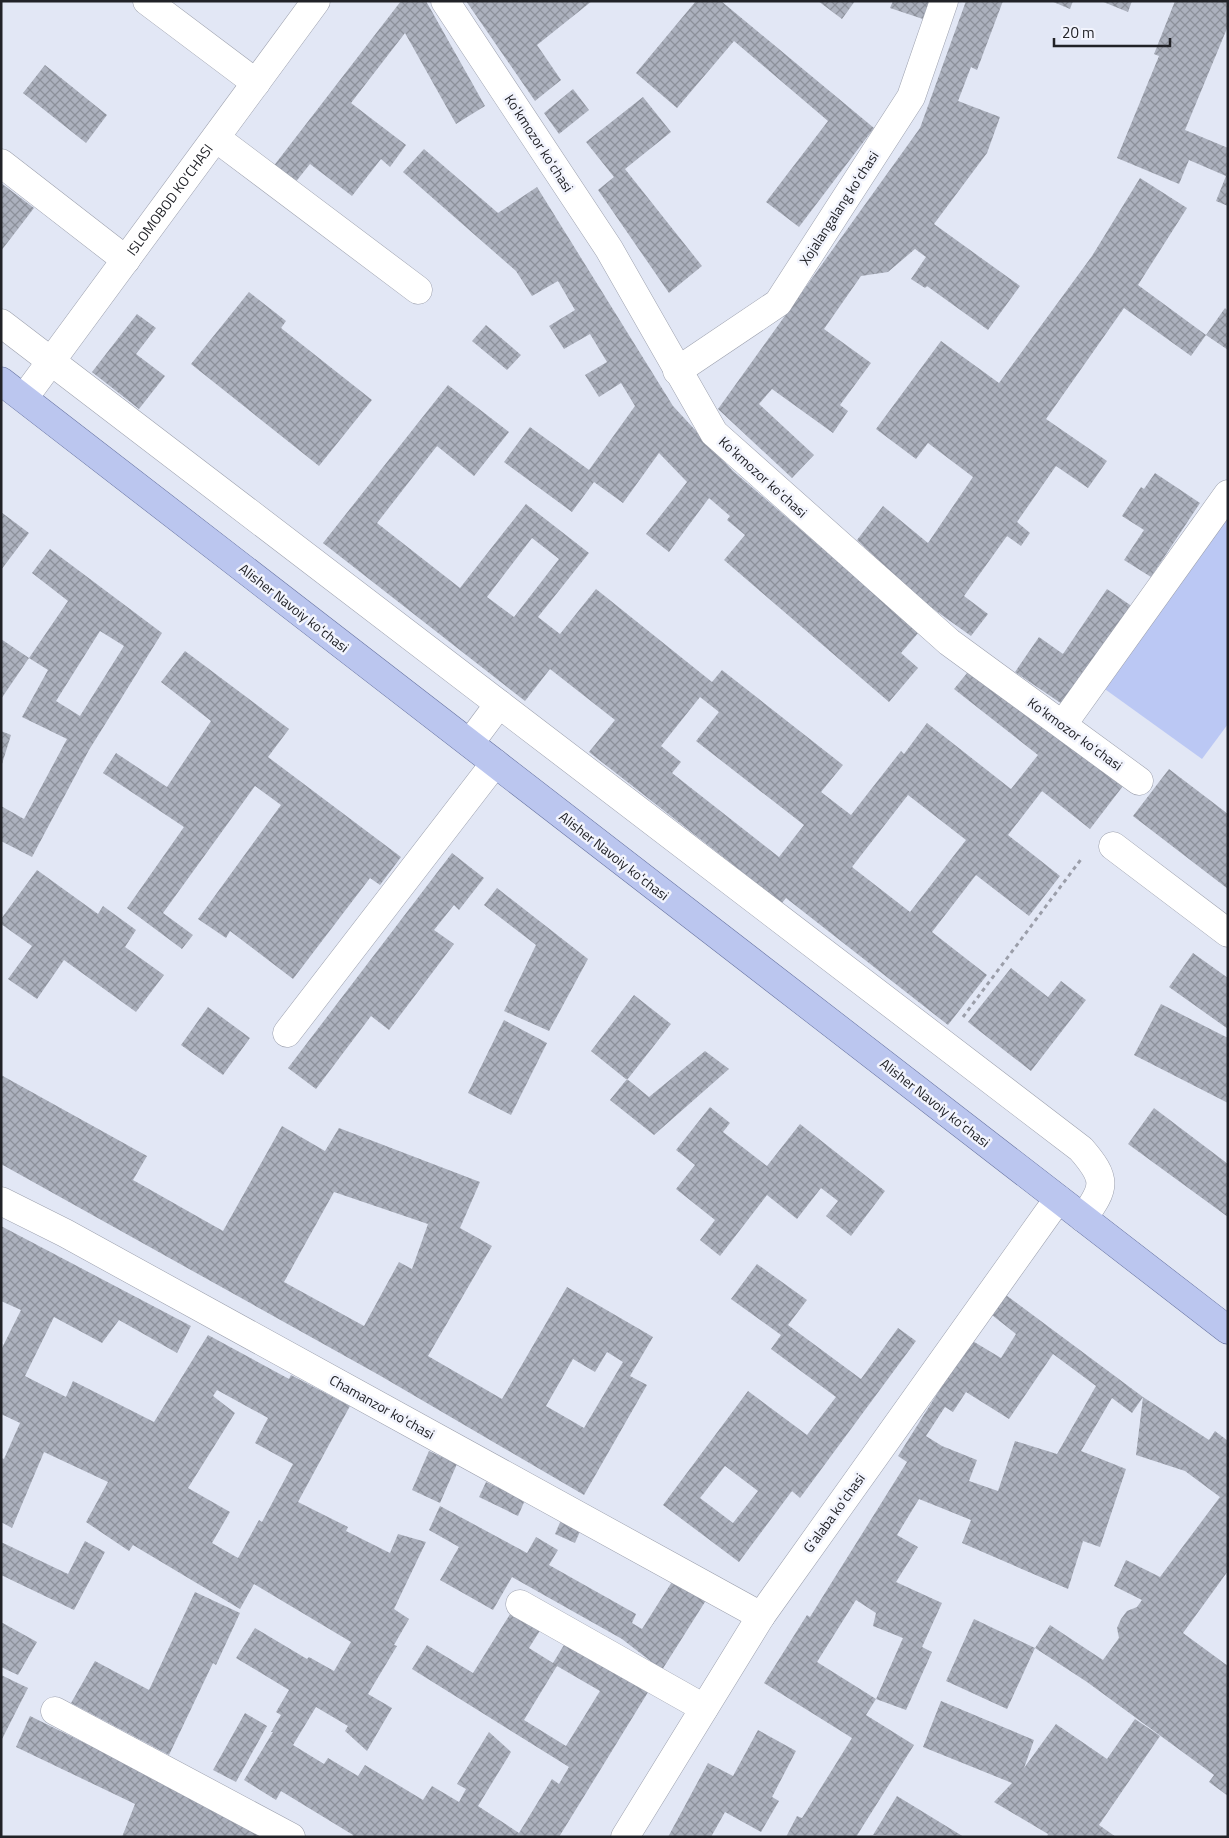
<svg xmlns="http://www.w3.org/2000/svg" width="1229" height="1838" viewBox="0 0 1229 1838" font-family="'Titillium Web',sans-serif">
<defs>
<pattern id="building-cross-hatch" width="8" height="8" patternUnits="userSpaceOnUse" patternTransform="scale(1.25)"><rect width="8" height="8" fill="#acb1be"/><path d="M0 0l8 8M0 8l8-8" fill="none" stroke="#8c909a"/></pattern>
</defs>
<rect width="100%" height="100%" fill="#e2e7f5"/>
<!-- green -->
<path fill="#bbc8f4" d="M 1228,512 L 1228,724 L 1202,759 L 1102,687 Z"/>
<!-- building -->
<path fill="url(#building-cross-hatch)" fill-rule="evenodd" d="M 401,1 L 426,1 L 485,106 L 456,124 L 405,33 L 351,103 L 406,145 L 390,167 L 381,159 L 352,196 L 310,164 L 290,189 L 269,172 Z
M 466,1 L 592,1 L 537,45 L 561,80 L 535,101 Z
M 696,1 L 721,1 L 874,128 L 799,227 L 766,202 L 828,121 L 734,41 L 677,108 L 636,73 Z
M 818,1 L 855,1 L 842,19 Z
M 893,1 L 929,1 L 923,19 L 890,8 Z
M 966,1 L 1003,1 L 977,70 L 971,67 L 958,101 L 1000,117 L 987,153 L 934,224 L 1020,286 L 988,330 L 927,286 L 925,288 L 911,279 L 926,257 L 915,249 L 888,272 L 861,276 L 824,329 L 871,363 L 840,405 L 848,411 L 833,433 L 772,389 L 759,404 L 814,455 L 792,478 L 718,409 L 920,128 Z
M 1051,1 L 1073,1 L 1070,9 Z
M 1101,1 L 1132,1 L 1128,12 Z
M 1175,1 L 1228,1 L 1228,26 L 1185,130 L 1228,148 L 1228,206 L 1216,201 L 1226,176 L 1189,160 L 1179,184 L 1117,158 L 1159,56 L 1154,54 Z
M 45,65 L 107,115 L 86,143 L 23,93 Z
M 573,89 L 589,110 L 559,134 L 544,113 Z
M 643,97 L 671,132 L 625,169 L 702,266 L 669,293 L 598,190 L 614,177 L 586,142 Z
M 424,149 L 498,213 L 537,187 L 673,406 L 733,471 L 919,632 L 901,653 L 918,668 L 889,702 L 724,560 L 745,535 L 727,520 L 730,516 L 709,498 L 669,552 L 646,534 L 687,482 L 659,453 L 623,503 L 594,482 L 572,512 L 504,462 L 530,427 L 589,470 L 635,406 L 621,383 L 599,397 L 585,375 L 607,362 L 590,334 L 564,349 L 549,326 L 575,310 L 558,281 L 532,296 L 516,271 L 403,172 Z
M 1140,178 L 1187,208 L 1138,285 L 1206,335 L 1191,356 L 1124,308 L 1046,419 L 1107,461 L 1088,488 L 1056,466 L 1017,522 L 1030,533 L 1021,546 L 1007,536 L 964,596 L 988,614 L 971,636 L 918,598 L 857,540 L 883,506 L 928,543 L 973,477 L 928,443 L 916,459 L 876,429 L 941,341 L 999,383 L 1092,256 Z
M 1,183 L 34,208 L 1,251 Z
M 249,292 L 286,321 L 281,328 L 372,400 L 319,466 L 191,364 Z
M 1225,308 L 1228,311 L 1228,350 L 1206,335 Z
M 137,314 L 156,328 L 136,354 L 165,376 L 139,409 L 92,372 Z
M 486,325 L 521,355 L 507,370 L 472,341 Z
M 448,385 L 509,432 L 474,476 L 437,446 L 377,523 L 460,588 L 526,504 L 589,553 L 538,617 L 560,634 L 596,589 L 712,682 L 722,670 L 843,765 L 821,792 L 851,815 L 901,751 L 904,754 L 927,723 L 1011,789 L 1038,755 L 954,689 L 972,667 L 1123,786 L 1090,829 L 1042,791 L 1008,835 L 1060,876 L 1029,916 L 976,875 L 932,932 L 987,975 L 948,1025 L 786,898 L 782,903 L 589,752 L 615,720 L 550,669 L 525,701 L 323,543 ZM 532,538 L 559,559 L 514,617 L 487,597 ZM 700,697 L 719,712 L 696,741 L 804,825 L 779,857 L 672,773 L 681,762 L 661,746 ZM 908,795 L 966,840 L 910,912 L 852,867 Z
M 1155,473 L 1200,503 L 1151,577 L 1124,560 L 1144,530 L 1122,516 L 1141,487 L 1144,489 Z
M 1,512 L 29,533 L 1,570 Z
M 50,549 L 162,633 L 89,750 L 32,857 L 1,841 L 1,806 L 24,819 L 67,739 L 22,717 L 48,670 L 29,658 L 1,699 L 1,639 L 29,658 L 68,601 L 32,573 ZM 100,631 L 124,646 L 80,716 L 56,701 Z
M 1107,589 L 1133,607 L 1065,706 L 1015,672 L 1039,637 L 1063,654 Z
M 185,651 L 289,729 L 268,757 L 401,857 L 380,885 L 370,878 L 293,979 L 230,931 L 226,938 L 198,919 L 281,805 L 255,786 L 163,913 L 193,935 L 182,949 L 127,908 L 184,827 L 103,773 L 116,753 L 167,787 L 211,721 L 161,682 Z
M 1,731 L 11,735 L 2,764 L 1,764 Z
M 1169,769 L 1228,814 L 1228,889 L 1133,816 Z
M 452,853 L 484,878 L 459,910 L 454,905 L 434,930 L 454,944 L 389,1030 L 371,1016 L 316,1089 L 288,1068 Z
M 37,870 L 98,914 L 103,906 L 136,930 L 125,947 L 164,975 L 136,1012 L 64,960 L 37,999 L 8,979 L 32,946 L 1,924 L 1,919 Z
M 497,888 L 588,959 L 549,1031 L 504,1011 L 536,945 L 484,905 Z
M 1193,953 L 1228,978 L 1228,1029 L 1169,987 Z
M 1011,968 L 1048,997 L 1061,981 L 1086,1000 L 1031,1071 L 968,1022 Z
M 634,995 L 671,1024 L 627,1080 L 591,1051 Z
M 1161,1004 L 1228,1038 L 1228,1103 L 1134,1055 Z
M 208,1007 L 250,1038 L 223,1075 L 181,1045 Z
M 504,1020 L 547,1043 L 511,1115 L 468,1093 Z
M 705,1051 L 729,1069 L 654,1135 L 610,1100 L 627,1079 L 649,1097 Z
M 1,1075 L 147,1156 L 133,1180 L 223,1231 L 282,1126 L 325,1151 L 339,1128 L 480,1182 L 460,1228 L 492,1246 L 428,1356 L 502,1399 L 567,1287 L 653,1337 L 630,1376 L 647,1385 L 584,1495 L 379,1375 L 1,1164 ZM 334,1192 L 428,1224 L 412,1269 L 399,1262 L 364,1326 L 284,1282 ZM 607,1352 L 623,1362 L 584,1428 L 546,1406 L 573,1359 L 595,1372 Z
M 710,1107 L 730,1123 L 723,1132 L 767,1166 L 800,1124 L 885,1191 L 851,1236 L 826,1216 L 838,1201 L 821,1188 L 797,1219 L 767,1195 L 720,1256 L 700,1240 L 715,1220 L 676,1189 L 695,1165 L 676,1150 Z
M 1154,1108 L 1228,1164 L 1228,1217 L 1128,1144 Z
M 1,1226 L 191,1326 L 177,1353 L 119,1320 L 102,1343 L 54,1317 L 25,1376 L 66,1397 L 73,1381 L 154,1422 L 208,1335 L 289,1379 L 291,1375 L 350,1406 L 298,1502 L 348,1527 L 346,1531 L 390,1553 L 398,1534 L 426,1542 L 394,1609 L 409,1619 L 394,1645 L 397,1646 L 368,1694 L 392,1708 L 367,1751 L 345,1731 L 348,1726 L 316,1707 L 293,1745 L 324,1764 L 328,1758 L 358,1776 L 365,1765 L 423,1800 L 432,1786 L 459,1802 L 466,1789 L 457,1784 L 489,1732 L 511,1752 L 478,1806 L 519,1833 L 552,1779 L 559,1784 L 569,1767 L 412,1669 L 427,1645 L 473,1673 L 512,1611 L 541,1629 L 529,1648 L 553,1663 L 567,1640 L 650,1689 L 559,1837 L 352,1837 L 353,1835 L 281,1791 L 276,1800 L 244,1780 L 273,1732 L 271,1732 L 281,1715 L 276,1712 L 289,1690 L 236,1658 L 255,1628 L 307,1659 L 309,1657 L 334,1671 L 351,1642 L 254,1584 L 240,1609 L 133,1545 L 129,1551 L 86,1522 L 108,1482 L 44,1452 L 12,1528 L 1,1522 L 1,1458 L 4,1459 L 20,1423 L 1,1414 L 1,1350 L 21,1310 L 1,1301 ZM 217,1390 L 268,1418 L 255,1443 L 293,1464 L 262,1522 L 259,1520 L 238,1558 L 212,1543 L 230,1512 L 188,1488 L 235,1413 L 213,1396 ZM 557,1666 L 600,1691 L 566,1746 L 524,1720 Z
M 757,1264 L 807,1300 L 788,1325 L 861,1379 L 898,1328 L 916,1341 L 800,1498 L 792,1491 L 739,1562 L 663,1505 L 748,1391 L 807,1435 L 836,1397 L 771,1349 L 781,1335 L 731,1299 ZM 725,1466 L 758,1491 L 733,1523 L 700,1498 Z
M 1006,1295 L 1143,1397 L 1132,1413 L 1112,1398 L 1081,1451 L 1126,1469 L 1100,1547 L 1083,1541 L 1068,1589 L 962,1543 L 971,1520 L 919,1499 L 897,1535 L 918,1547 L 896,1582 L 942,1603 L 922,1647 L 932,1652 L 906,1710 L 876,1699 L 903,1638 L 873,1626 L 876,1613 L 856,1600 L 817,1662 L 876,1699 L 866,1715 L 914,1745 L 856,1837 L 786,1837 L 797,1816 L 802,1818 L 852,1738 L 764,1683 L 807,1615 L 810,1617 L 907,1462 L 898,1456 L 971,1340 L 1001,1358 L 1016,1334 L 992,1315 ZM 1053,1354 L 1096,1386 L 1057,1454 L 1015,1441 L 998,1491 L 969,1481 L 977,1460 L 942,1446 L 926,1436 L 945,1407 L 953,1412 L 966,1392 L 1009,1419 Z
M 1143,1397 L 1209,1440 L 1215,1431 L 1228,1441 L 1228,1571 L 1183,1633 L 1228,1666 L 1228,1796 L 1209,1782 L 1214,1775 L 1087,1682 L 1035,1648 L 1007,1709 L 946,1681 L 974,1619 L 1035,1648 L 1050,1625 L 1103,1660 L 1119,1638 L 1117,1628 L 1121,1619 L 1127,1611 L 1137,1607 L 1142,1600 L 1114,1586 L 1126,1560 L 1160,1577 L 1220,1497 L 1185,1471 L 1136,1455 Z
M 429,1451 L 457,1464 L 440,1503 L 412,1490 Z
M 486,1482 L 525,1500 L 518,1516 L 479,1497 Z
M 440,1506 L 527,1553 L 536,1537 L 558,1550 L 549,1565 L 636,1614 L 632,1623 L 642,1629 L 677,1574 L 710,1594 L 662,1670 L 622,1639 L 512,1577 L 493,1610 L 440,1580 L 459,1547 L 429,1530 Z
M 561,1520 L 581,1529 L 575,1543 L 555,1534 Z
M 85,1541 L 105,1552 L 74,1610 L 1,1575 L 1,1542 L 68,1574 Z
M 195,1592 L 240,1613 L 216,1665 L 213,1663 L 169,1755 L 71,1703 L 95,1661 L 149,1690 Z
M 1,1622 L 37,1642 L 18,1675 L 1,1667 Z
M 1,1675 L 28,1688 L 1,1741 Z
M 941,1701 L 1034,1740 L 1024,1768 L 1056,1724 L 1107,1759 L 1135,1719 L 1160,1736 L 1099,1825 L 1116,1837 L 1047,1837 L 1048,1834 L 994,1802 L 1012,1783 L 923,1747 Z
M 245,1713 L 267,1726 L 236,1782 L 213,1770 Z
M 30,1716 L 190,1795 L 266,1837 L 172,1837 L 168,1835 L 167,1837 L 122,1837 L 135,1804 L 16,1747 Z
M 758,1730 L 796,1751 L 772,1797 L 779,1801 L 761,1832 L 725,1812 L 711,1837 L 668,1837 L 708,1763 L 733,1776 Z
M 897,1796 L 964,1837 L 873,1835 Z"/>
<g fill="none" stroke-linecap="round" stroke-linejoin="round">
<defs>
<g id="minor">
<path d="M 147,1 L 256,83"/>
<path d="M 445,1 L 609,249 L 714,433 L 949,642 L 1139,781"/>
<path d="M 216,138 L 418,290"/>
<path d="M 1,163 L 126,260"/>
<path d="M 1,323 L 1081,1149 C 1107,1179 1106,1187 1083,1218"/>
<path d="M 677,371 L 778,303 L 911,97 L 944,1"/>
<path id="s1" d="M 24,398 L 316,1"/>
<path d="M 1063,724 L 1228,494"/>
<path d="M 470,743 L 499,704"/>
<path d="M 1113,846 L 1228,933"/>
<path d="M 287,1033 L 495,763"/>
<path d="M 1,1201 L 65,1233 L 761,1616"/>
<path d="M 520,1604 L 704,1708"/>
<path d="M 55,1711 L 291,1837"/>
<path d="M 625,1837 L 761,1616 L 1058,1199"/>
</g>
<path id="major" d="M 1,381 L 1228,1330"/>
</defs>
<!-- minor casing -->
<use href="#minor" stroke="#9da1ae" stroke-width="29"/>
<!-- major casing -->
<use href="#major" stroke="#6874a2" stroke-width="29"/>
<!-- path -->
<path stroke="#9b9ea9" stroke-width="3" stroke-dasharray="4 4" stroke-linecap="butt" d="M 963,1017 L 1082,858"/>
<!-- minor -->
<use href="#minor" stroke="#fff" stroke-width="28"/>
<!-- major -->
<use href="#major" stroke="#bbc6ef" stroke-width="28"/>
</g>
<g text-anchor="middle" stroke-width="5" stroke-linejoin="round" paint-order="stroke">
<!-- street labels -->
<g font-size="14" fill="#212227" stroke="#f2f4fd">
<text transform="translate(539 143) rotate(57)" y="5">Koʻkmozor koʻchasi</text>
<text dy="5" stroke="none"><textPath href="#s1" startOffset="246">ISLOMOBOD KO‘CHASI</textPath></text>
<text transform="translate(839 208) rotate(-57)" y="5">Xojalangalang koʻchasi</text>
<text transform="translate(763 477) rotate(42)" y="5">Koʻkmozor koʻchasi</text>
<text transform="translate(294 608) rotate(38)" y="5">Alisher Navoiy koʻchasi</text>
<text transform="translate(1075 734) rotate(36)" y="5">Koʻkmozor koʻchasi</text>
<text transform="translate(614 856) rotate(38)" y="5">Alisher Navoiy koʻchasi</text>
<text transform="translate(935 1103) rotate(38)" y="5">Alisher Navoiy koʻchasi</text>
<text transform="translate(382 1407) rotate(29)" y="5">Chamanzor koʻchasi</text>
<text transform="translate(834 1513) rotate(-54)" y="5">Gʻalaba koʻchasi</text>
</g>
</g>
<!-- border -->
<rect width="1229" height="1838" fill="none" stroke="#212227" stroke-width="5"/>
<!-- scale -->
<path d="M1054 38v8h116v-8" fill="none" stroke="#212227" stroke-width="2.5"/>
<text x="1062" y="38" font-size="15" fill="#212227" stroke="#f2f4fd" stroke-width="4" paint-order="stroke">20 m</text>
</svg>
